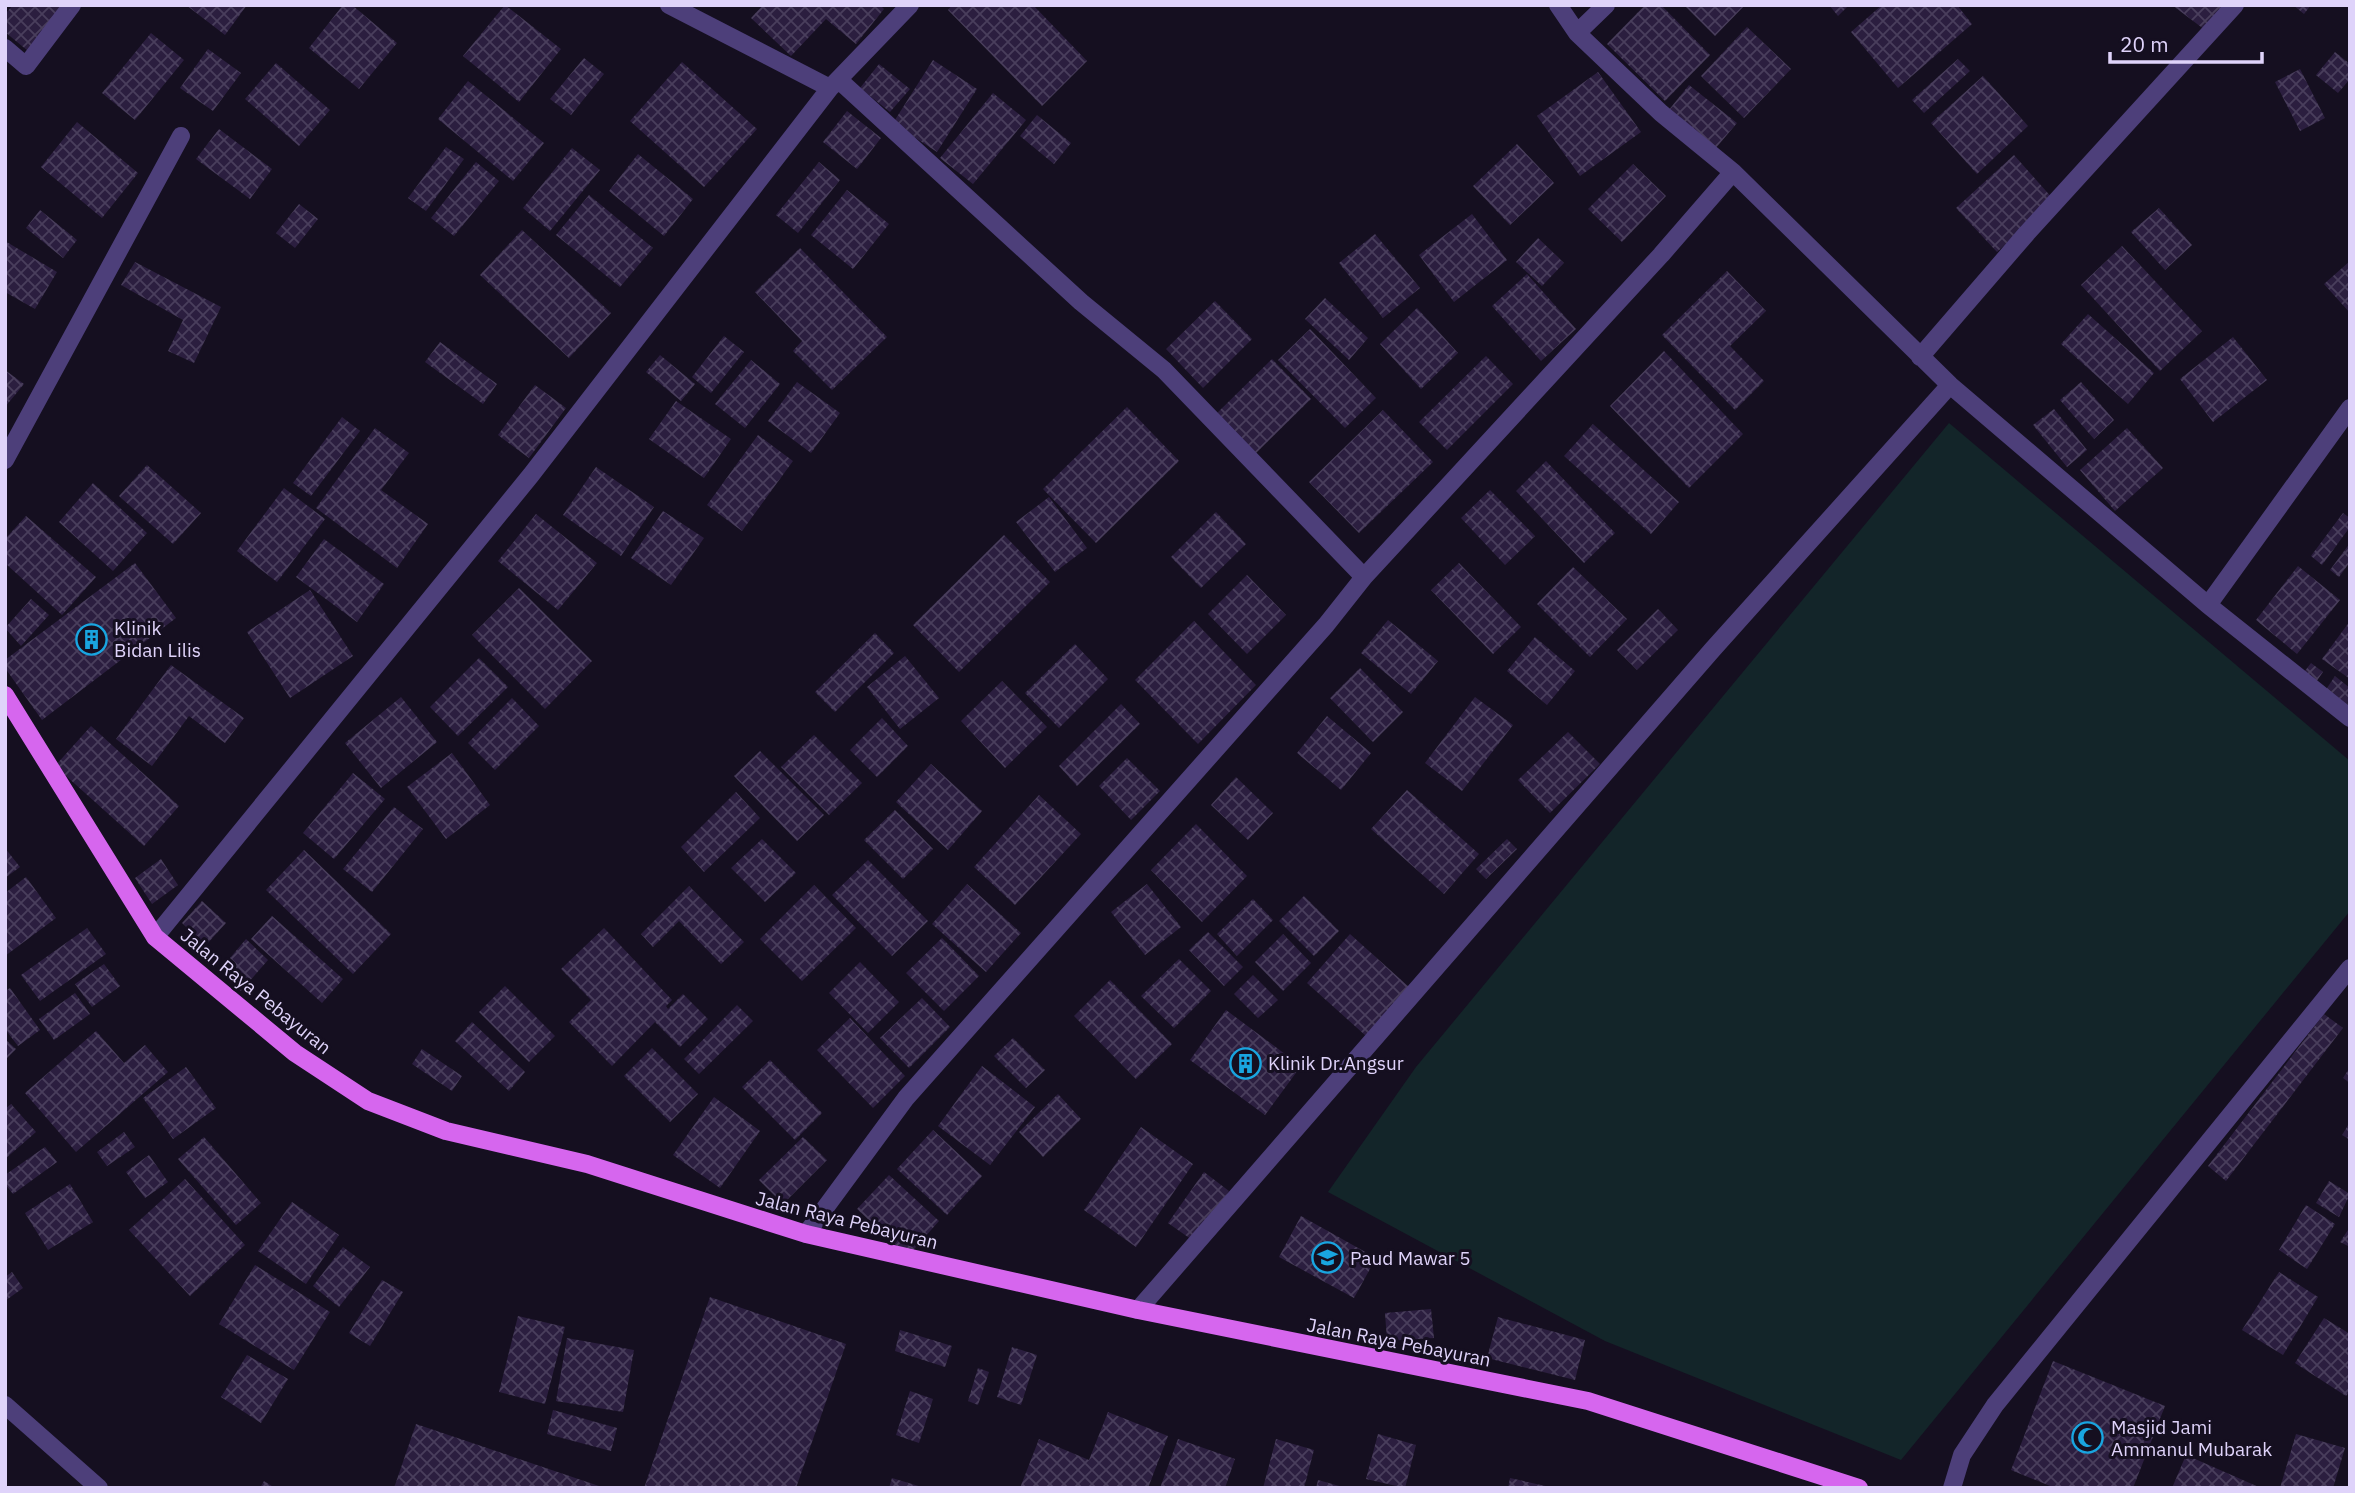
<svg xmlns="http://www.w3.org/2000/svg" width="2355" height="1493" viewBox="0 0 2355 1493" font-family="'IBM Plex Sans',sans-serif">
<defs>
<pattern id="building-cross-hatch" width="8" height="8" patternUnits="userSpaceOnUse" patternTransform="scale(1.75)"><rect width="8" height="8" fill="#2b1e3f"/><path d="M0 0l8 8M0 8l8-8" fill="none" stroke="#493e5c"/></pattern>
</defs>
<rect width="100%" height="100%" fill="#150f20"/>
<!-- pitch -->
<path fill="#132529" d="M 1949,423 L 2350,761 L 2350,911 L 1901,1460 L 1605,1341 L 1328,1192 L 1416,1067 Z"/>
<!-- building -->
<path fill="url(#building-cross-hatch)" d="M 13,5 L 65,5 L 28,51 L 5,32 L 5,14 Z
M 186,5 L 247,5 L 225,35 Z
M 343,5 L 352,5 L 397,43 L 359,89 L 309,48 Z
M 505,5 L 561,49 L 519,102 L 463,56 Z
M 763,5 L 880,5 L 884,9 L 856,44 L 826,19 L 791,56 L 751,18 Z
M 952,5 L 1033,5 L 1087,61 L 1042,106 L 948,10 Z
M 1645,5 L 1661,5 L 1710,55 L 1665,101 L 1607,44 Z
M 1684,5 L 1745,5 L 1715,36 Z
M 1829,5 L 1849,5 L 1838,16 Z
M 1882,5 L 1957,5 L 1972,24 L 1898,88 L 1851,32 Z
M 2172,5 L 2223,5 L 2205,30 Z
M 2293,5 L 2311,5 L 2304,14 Z
M 1747,27 L 1791,69 L 1744,118 L 1701,76 Z
M 151,33 L 184,60 L 135,120 L 102,93 Z
M 208,49 L 241,73 L 213,111 L 180,88 Z
M 2335,52 L 2350,64 L 2350,79 L 2338,93 L 2316,75 Z
M 584,58 L 604,74 L 571,115 L 550,99 Z
M 1958,59 L 1970,71 L 1924,113 L 1912,100 Z
M 933,60 L 977,89 L 937,152 L 893,123 Z
M 682,62 L 757,129 L 704,187 L 630,121 Z
M 276,63 L 330,110 L 299,146 L 245,99 Z
M 879,64 L 910,89 L 890,112 L 860,88 Z
M 2300,69 L 2325,118 L 2300,131 L 2275,82 Z
M 1598,72 L 1641,132 L 1580,176 L 1537,116 Z
M 1983,76 L 2028,126 L 1977,174 L 1931,123 Z
M 468,81 L 544,143 L 513,181 L 438,119 Z
M 1689,85 L 1737,123 L 1715,149 L 1668,111 Z
M 993,93 L 1026,120 L 973,184 L 940,158 Z
M 847,111 L 881,138 L 857,169 L 823,142 Z
M 1037,115 L 1071,143 L 1054,164 L 1020,136 Z
M 77,122 L 138,173 L 102,218 L 41,167 Z
M 219,129 L 272,169 L 250,199 L 196,159 Z
M 1517,144 L 1554,183 L 1510,225 L 1473,186 Z
M 446,147 L 464,159 L 426,211 L 408,198 Z
M 572,148 L 600,170 L 550,231 L 523,208 Z
M 638,154 L 693,199 L 664,236 L 609,191 Z
M 2014,155 L 2054,200 L 1997,252 L 1956,208 Z
M 476,162 L 499,181 L 454,236 L 431,218 Z
M 819,162 L 840,180 L 798,233 L 776,215 Z
M 1633,164 L 1666,196 L 1622,242 L 1588,209 Z
M 847,190 L 889,224 L 853,269 L 811,235 Z
M 589,195 L 653,248 L 620,287 L 556,235 Z
M 299,204 L 318,219 L 295,248 L 276,233 Z
M 2159,208 L 2192,245 L 2165,270 L 2131,232 Z
M 40,210 L 77,240 L 63,258 L 26,228 Z
M 1472,214 L 1507,260 L 1454,302 L 1419,255 Z
M 522,230 L 611,313 L 569,358 L 480,275 Z
M 1375,234 L 1420,288 L 1383,318 L 1339,263 Z
M 1538,238 L 1564,263 L 1542,286 L 1516,262 Z
M 5,241 L 57,272 L 35,309 L 5,292 Z
M 2122,246 L 2202,331 L 2160,371 L 2081,285 Z
M 800,248 L 887,337 L 832,390 L 793,351 L 802,341 L 755,292 Z
M 2350,261 L 2350,313 L 2324,284 Z
M 135,262 L 221,307 L 194,363 L 168,351 L 183,320 L 121,285 Z
M 1727,271 L 1766,311 L 1730,346 L 1764,381 L 1735,410 L 1662,335 Z
M 1527,274 L 1576,329 L 1541,361 L 1492,306 Z
M 1325,298 L 1368,338 L 1349,360 L 1305,319 Z
M 1215,301 L 1252,339 L 1203,388 L 1166,349 Z
M 1417,308 L 1458,353 L 1421,389 L 1380,344 Z
M 2088,314 L 2154,373 L 2128,404 L 2061,344 Z
M 1310,329 L 1376,398 L 1345,428 L 1278,360 Z
M 724,336 L 744,352 L 711,393 L 692,377 Z
M 2233,337 L 2267,380 L 2213,422 L 2180,379 Z
M 440,342 L 497,384 L 483,404 L 425,362 Z
M 1664,351 L 1743,434 L 1689,488 L 1610,406 Z
M 660,355 L 695,384 L 681,401 L 646,372 Z
M 1486,356 L 1513,384 L 1447,450 L 1419,422 Z
M 1272,359 L 1311,399 L 1252,457 L 1213,417 Z
M 751,360 L 780,384 L 745,428 L 715,404 Z
M 5,370 L 24,384 L 5,407 Z
M 797,382 L 840,413 L 811,453 L 768,421 Z
M 2081,382 L 2114,420 L 2094,439 L 2060,400 Z
M 535,385 L 566,408 L 529,458 L 498,435 Z
M 676,401 L 731,439 L 704,478 L 649,439 Z
M 1127,407 L 1179,461 L 1096,543 L 1043,489 Z
M 2054,409 L 2087,450 L 2067,467 L 2033,425 Z
M 1383,410 L 1433,462 L 1359,533 L 1309,482 Z
M 342,417 L 360,431 L 311,496 L 293,483 Z
M 1593,424 L 1679,502 L 1651,534 L 1564,456 Z
M 375,428 L 409,453 L 381,490 L 428,524 L 397,568 L 316,508 Z
M 2127,428 L 2163,468 L 2115,511 L 2080,470 Z
M 758,435 L 793,461 L 742,531 L 707,505 Z
M 1546,461 L 1615,533 L 1584,563 L 1516,491 Z
M 147,465 L 201,513 L 173,544 L 119,496 Z
M 596,467 L 654,507 L 621,556 L 563,515 Z
M 93,483 L 147,533 L 113,571 L 59,522 Z
M 284,488 L 325,519 L 277,582 L 237,551 Z
M 1490,490 L 1535,536 L 1505,565 L 1461,518 Z
M 1049,497 L 1087,548 L 1055,572 L 1016,522 Z
M 663,511 L 704,538 L 671,585 L 631,558 Z
M 1216,512 L 1246,544 L 1201,588 L 1171,557 Z
M 2343,513 L 2350,518 L 2350,527 L 2322,565 L 2311,556 Z
M 536,514 L 597,563 L 558,610 L 498,561 Z
M 26,516 L 96,577 L 62,615 L 5,563 L 5,539 Z
M 1004,535 L 1050,582 L 959,672 L 913,625 Z
M 324,539 L 384,584 L 357,622 L 296,577 Z
M 2350,543 L 2350,562 L 2339,577 L 2330,570 Z
M 135,563 L 176,618 L 42,720 L 5,668 L 5,660 Z
M 1459,563 L 1521,627 L 1493,654 L 1431,590 Z
M 2298,566 L 2340,600 L 2297,654 L 2256,620 Z
M 1573,567 L 1627,619 L 1590,657 L 1537,604 Z
M 1247,575 L 1286,615 L 1247,654 L 1208,614 Z
M 519,588 L 592,661 L 545,709 L 472,635 Z
M 310,590 L 353,656 L 290,698 L 247,632 Z
M 31,599 L 49,615 L 21,646 L 5,628 Z
M 1658,609 L 1678,630 L 1637,670 L 1617,650 Z
M 1388,620 L 1438,661 L 1411,694 L 1361,653 Z
M 1194,621 L 1256,685 L 1198,744 L 1135,680 Z
M 2350,621 L 2350,679 L 2322,659 Z
M 875,633 L 894,653 L 835,712 L 815,692 Z
M 1535,637 L 1575,671 L 1547,705 L 1507,671 Z
M 1075,644 L 1108,679 L 1059,728 L 1025,693 Z
M 905,656 L 939,698 L 900,729 L 867,687 Z
M 479,658 L 508,687 L 458,736 L 430,707 Z
M 2311,663 L 2323,672 L 2314,685 L 2301,676 Z
M 171,665 L 244,718 L 225,743 L 189,716 L 152,766 L 116,739 Z
M 1360,668 L 1403,712 L 1373,742 L 1330,698 Z
M 2335,676 L 2350,688 L 2347,707 L 2325,691 Z
M 1002,681 L 1047,727 L 1005,768 L 961,721 Z
M 401,697 L 437,742 L 381,788 L 345,743 Z
M 1475,697 L 1513,725 L 1462,791 L 1425,763 Z
M 512,698 L 539,726 L 495,770 L 468,743 Z
M 1121,704 L 1140,724 L 1077,786 L 1059,766 Z
M 1327,716 L 1371,753 L 1341,790 L 1297,753 Z
M 882,718 L 908,746 L 877,777 L 850,750 Z
M 91,726 L 179,806 L 144,846 L 55,766 Z
M 1568,732 L 1600,764 L 1550,813 L 1518,780 Z
M 814,735 L 862,783 L 829,815 L 781,767 Z
M 760,751 L 824,815 L 797,841 L 734,776 Z
M 452,753 L 490,805 L 446,839 L 407,787 Z
M 1127,758 L 1160,791 L 1131,820 L 1099,786 Z
M 931,764 L 982,811 L 948,850 L 896,802 Z
M 353,773 L 385,799 L 334,859 L 303,833 Z
M 1236,777 L 1273,813 L 1248,840 L 1211,805 Z
M 1407,790 L 1479,854 L 1444,894 L 1371,829 Z
M 736,792 L 760,818 L 704,872 L 681,847 Z
M 1039,795 L 1081,834 L 1015,905 L 974,867 Z
M 394,807 L 423,829 L 372,892 L 343,869 Z
M 895,810 L 933,849 L 903,879 L 864,840 Z
M 1196,824 L 1247,876 L 1202,922 L 1151,870 Z
M 762,839 L 796,873 L 765,902 L 731,868 Z
M 1507,839 L 1517,849 L 1486,879 L 1476,869 Z
M 5,848 L 20,867 L 5,878 Z
M 304,850 L 391,934 L 353,974 L 266,890 Z
M 161,859 L 178,885 L 152,904 L 135,878 Z
M 868,860 L 928,921 L 892,956 L 832,895 Z
M 26,877 L 56,918 L 5,956 L 5,893 Z
M 967,884 L 1021,933 L 986,972 L 932,924 Z
M 1147,884 L 1181,927 L 1145,955 L 1111,912 Z
M 814,885 L 856,928 L 802,981 L 760,939 Z
M 689,886 L 744,942 L 721,964 L 679,921 L 653,947 L 641,934 Z
M 1304,896 L 1339,931 L 1314,956 L 1279,921 Z
M 1253,899 L 1273,920 L 1237,956 L 1217,934 Z
M 202,901 L 226,923 L 206,945 L 182,923 Z
M 272,916 L 343,979 L 322,1003 L 251,939 Z
M 87,928 L 106,954 L 40,1001 L 21,975 Z
M 604,928 L 672,1000 L 666,1006 L 668,1009 L 683,994 L 708,1019 L 680,1047 L 655,1022 L 612,1066 L 569,1022 L 591,1000 L 561,969 Z
M 1208,932 L 1243,967 L 1224,986 L 1189,950 Z
M 1283,934 L 1311,963 L 1283,991 L 1255,962 Z
M 1350,934 L 1409,987 L 1366,1036 L 1307,983 Z
M 942,938 L 979,976 L 944,1011 L 906,973 Z
M 246,939 L 268,960 L 241,991 L 219,971 Z
M 1179,959 L 1211,991 L 1174,1028 L 1141,996 Z
M 860,962 L 899,1002 L 868,1033 L 829,993 Z
M 104,964 L 120,986 L 92,1007 L 75,984 Z
M 1253,975 L 1278,1000 L 1258,1018 L 1234,994 Z
M 1110,980 L 1172,1044 L 1136,1079 L 1074,1016 Z
M 505,986 L 555,1036 L 529,1062 L 479,1012 Z
M 10,988 L 40,1030 L 18,1046 L 5,1029 L 5,991 Z
M 75,993 L 90,1014 L 54,1040 L 39,1019 Z
M 922,998 L 950,1027 L 909,1068 L 880,1038 Z
M 737,1005 L 753,1021 L 699,1074 L 684,1059 Z
M 1226,1010 L 1301,1066 L 1265,1115 L 1190,1060 Z
M 2324,1014 L 2343,1028 L 2226,1181 L 2208,1166 Z
M 850,1018 L 905,1076 L 873,1108 L 817,1050 Z
M 472,1022 L 525,1072 L 509,1091 L 455,1041 Z
M 96,1031 L 124,1063 L 145,1045 L 168,1072 L 76,1152 L 25,1093 Z
M 1013,1038 L 1045,1070 L 1026,1088 L 994,1056 Z
M 5,1039 L 16,1049 L 5,1060 Z
M 652,1048 L 698,1094 L 670,1122 L 624,1076 Z
M 422,1049 L 462,1076 L 452,1091 L 412,1064 Z
M 770,1060 L 822,1113 L 795,1140 L 742,1087 Z
M 982,1066 L 1035,1107 L 990,1165 L 938,1126 Z
M 186,1067 L 216,1108 L 173,1139 L 143,1098 Z
M 2350,1067 L 2350,1083 L 2343,1078 Z
M 1058,1094 L 1081,1119 L 1043,1157 L 1019,1132 Z
M 714,1097 L 760,1131 L 720,1188 L 673,1155 Z
M 11,1104 L 36,1132 L 5,1159 L 5,1109 Z
M 2350,1122 L 2350,1140 L 2342,1135 Z
M 1141,1127 L 1193,1164 L 1136,1247 L 1084,1210 Z
M 933,1130 L 982,1176 L 947,1215 L 897,1169 Z
M 124,1132 L 135,1147 L 107,1166 L 97,1152 Z
M 204,1137 L 261,1203 L 236,1225 L 178,1159 Z
M 803,1137 L 827,1160 L 783,1204 L 759,1180 Z
M 45,1147 L 57,1162 L 13,1194 L 5,1184 L 5,1175 Z
M 149,1155 L 168,1182 L 145,1198 L 126,1172 Z
M 1204,1172 L 1229,1191 L 1195,1242 L 1168,1223 Z
M 889,1175 L 939,1221 L 908,1256 L 857,1209 Z
M 185,1179 L 245,1245 L 190,1296 L 129,1230 Z
M 2329,1181 L 2350,1194 L 2339,1217 L 2316,1203 Z
M 70,1184 L 93,1222 L 48,1250 L 25,1213 Z
M 292,1202 L 339,1235 L 306,1284 L 258,1251 Z
M 2306,1205 L 2335,1224 L 2307,1269 L 2279,1250 Z
M 1301,1216 L 1376,1258 L 1354,1298 L 1279,1257 Z
M 2350,1227 L 2350,1247 L 2340,1242 Z
M 343,1247 L 370,1267 L 339,1307 L 313,1286 Z
M 255,1265 L 330,1312 L 294,1370 L 219,1324 Z
M 12,1272 L 23,1288 L 5,1301 L 5,1277 Z
M 2279,1272 L 2318,1297 L 2283,1355 L 2242,1330 Z
M 382,1280 L 403,1292 L 370,1346 L 349,1333 Z
M 710,1297 L 846,1344 L 796,1488 L 644,1488 Z
M 1431,1309 L 1434,1338 L 1387,1341 L 1385,1313 Z
M 518,1316 L 565,1327 L 545,1404 L 499,1392 Z
M 1498,1317 L 1585,1340 L 1575,1380 L 1487,1358 Z
M 2324,1318 L 2350,1334 L 2350,1391 L 2346,1396 L 2295,1363 Z
M 900,1330 L 952,1346 L 945,1367 L 895,1351 Z
M 567,1338 L 634,1350 L 623,1412 L 556,1401 Z
M 1012,1347 L 1037,1355 L 1021,1405 L 997,1397 Z
M 247,1355 L 288,1379 L 261,1423 L 221,1397 Z
M 2053,1361 L 2165,1406 L 2133,1488 L 2055,1488 L 2011,1470 Z
M 978,1368 L 989,1372 L 978,1405 L 968,1401 Z
M 910,1391 L 933,1399 L 919,1443 L 896,1435 Z
M 553,1410 L 617,1428 L 611,1451 L 547,1434 Z
M 1108,1412 L 1168,1436 L 1148,1488 L 1020,1488 L 1039,1439 L 1089,1460 Z
M 416,1424 L 602,1487 L 602,1488 L 394,1488 Z
M 1378,1434 L 1416,1445 L 1405,1488 L 1366,1479 Z
M 2296,1434 L 2345,1448 L 2333,1488 L 2280,1488 Z
M 1178,1439 L 1235,1459 L 1225,1488 L 1160,1488 Z
M 1276,1439 L 1314,1450 L 1304,1488 L 1263,1488 Z
M 2186,1455 L 2261,1488 L 2172,1488 Z
M 892,1478 L 922,1487 L 922,1488 L 889,1488 Z
M 1510,1478 L 1550,1487 L 1550,1488 L 1508,1488 Z
M 1318,1480 L 1343,1487 L 1343,1488 L 1316,1488 Z
M 264,1481 L 275,1488 L 260,1488 Z"/>
<g fill="none" stroke-linecap="round" stroke-linejoin="round">
<!-- minor -->
<path stroke="#4d3f7a" stroke-width="18" d="M 669,5 L 830,88
M 1558,5 L 1577,33 L 1661,113 L 1733,172 L 1950,385 L 2208,605 L 2350,718
M 1577,33 L 1606,5
M 5,48 L 26,66 L 72,5
M 840,81 L 1081,302 L 1164,370 L 1364,577
M 1920,357 L 2027,233 L 2235,5
M 5,460 L 181,136
M 2208,605 L 2350,408
M 155,937 L 531,475 L 830,88 L 910,5
M 806,1234 L 906,1098 L 1326,625 L 1364,577 L 1661,255 L 1733,172
M 1138,1310 L 1713,649 L 1950,385
M 5,1405 L 99,1488
M 1952,1488 L 1962,1455 L 1995,1405 L 2350,968"/>
<!-- major -->
<path stroke="#d666ee" stroke-width="18" d="M 5,695 L 155,937 L 295,1053 L 368,1101 L 446,1131 L 587,1164 L 806,1234 L 1138,1310 L 1588,1401 L 1859,1488"/>
</g>
<!-- icons -->
<defs>
<symbol id="building-ring" viewBox="-11 -11 22 22"><circle r="9.5" fill="#150f20" stroke="#19a5e0" stroke-width="1.5"/><path d="M-4-6H4V6H1V3H-1V6H-4ZM-2.5-4.3h1.7v1.8h-1.7ZM.8-4.3h1.7v1.8H.8ZM-2.5-1h1.7V.8h-1.7ZM.8-1h1.7V.8H.8Z" fill="#19a5e0"/></symbol>
<symbol id="school-ring" viewBox="-11 -11 22 22"><circle r="9.5" fill="#150f20" stroke="#19a5e0" stroke-width="1.5"/><path d="M0-5L7-2L0 1L-7-2ZM-4 1L0 2.5L4 1V4Q0 6-4 4Z" fill="#19a5e0"/></symbol>
<symbol id="mosque-ring" viewBox="-11 -11 22 22"><circle r="9.5" fill="#150f20" stroke="#19a5e0" stroke-width="1.5"/><path d="M3.5-4.9A6 6 0 1 0 3.5 4.9A5 5 0 1 1 3.5-4.9Z" fill="#19a5e0"/></symbol>
</defs>
<g fill-rule="evenodd">
<use href="#building-ring" x="74" y="622" width="35" height="35"/>
<use href="#building-ring" x="1228" y="1046" width="35" height="35"/>
<use href="#school-ring" x="1310" y="1240" width="35" height="35"/>
<use href="#mosque-ring" x="2070" y="1420" width="35" height="35"/>
</g>
<g text-anchor="middle" stroke-width="6" stroke-linejoin="round" paint-order="stroke">
<!-- poi labels -->
<g font-size="19" fill="#dfd3fa" stroke="#150f20" text-anchor="start">
<text x="114" y="635">Klinik<tspan x="114" dy="22">Bidan Lilis</tspan></text>
<text x="1268" y="1070">Klinik Dr.Angsur</text>
<text x="1350" y="1265">Paud Mawar 5</text>
<text x="2111" y="1434">Masjid Jami<tspan x="2111" dy="22">Ammanul Mubarak</tspan></text>
</g>
<!-- street labels -->
<g font-size="19" fill="#dfd3fa" stroke="#150f20">
<text transform="translate(256 991) rotate(39)" y="7">Jalan Raya Pebayuran</text>
<text transform="translate(847 1220) rotate(14)" y="7">Jalan Raya Pebayuran</text>
<text transform="translate(1399 1342) rotate(11)" y="7">Jalan Raya Pebayuran</text>
</g>
</g>
<!-- border -->
<rect width="2355" height="1493" fill="none" stroke="#dfd3fa" stroke-width="14"/>
<!-- scale -->
<path d="M2110 52v10h152v-10" fill="none" stroke="#dfd3fa" stroke-width="3.5"/>
<text x="2120" y="52" font-size="21" fill="#dfd3fa" stroke="#150f20" stroke-width="5" paint-order="stroke">20 m</text>
</svg>
